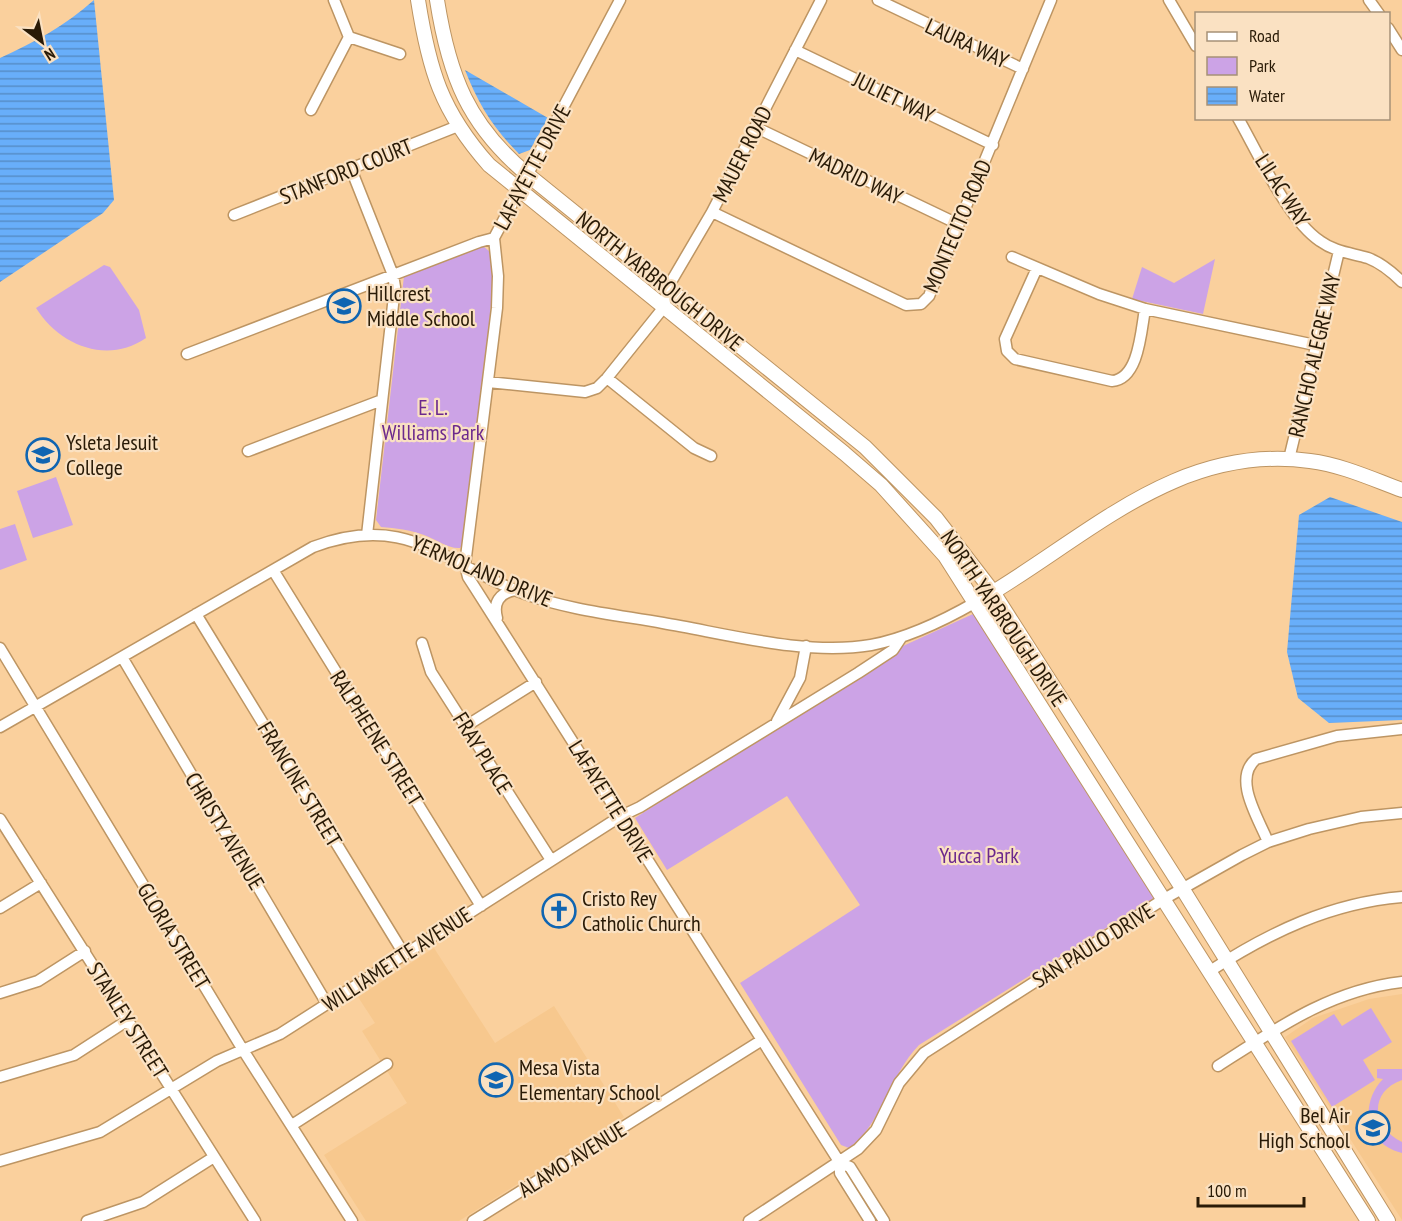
<svg xmlns="http://www.w3.org/2000/svg" width="1402" height="1221" viewBox="0 0 1402 1221" font-family="'PT Sans Narrow',sans-serif">
<defs>
<pattern id="water-rules" width="6" height="5" patternUnits="userSpaceOnUse" patternTransform="scale(1.5)"><rect width="6" height="5" fill="#68aefa"/><path d="M0 2.5h6" fill="none" stroke="#568dc8"/></pattern>
</defs>
<rect width="100%" height="100%" fill="#fad09d"/>
<!-- built -->
<path fill="#f7c88e" d="M 434,948 L 495,1043 L 554,1006 L 624,1117 L 459,1221 L 366,1221 L 324,1155 L 407,1103 L 362,1031 L 375,1023 L 358,997 Z
M 1402,994 L 1402,1220 L 1285,1037 L 1313,1018 L 1369,999 Z"/>
<!-- green -->
<path fill="#cca3e6" d="M 483,246 L 489,251 L 494,266 L 493,286 L 466,540 L 460,548 C 448,549 436,539 424,535 C 410,530 396,528 381,527 L 376,520 L 404,276 Z
M 1215,259 L 1203,314 L 1132,299 L 1142,267 L 1174,283 Z
M 104,265 L 110,267 L 139,310 L 146,338 C 107,365 59,345 36,308 Z
M 56,477 L 73,525 L 33,538 L 17,491 Z
M 15,524 L 27,560 L 0,570 L 0,529 Z
M 973,614 L 981,617 L 1154,890 L 1154,898 L 919,1045 C 889,1076 882,1124 849,1148 L 841,1145 L 740,983 L 860,905 L 787,796 L 667,870 L 635,818 L 903,646 Z
M 1371,1008 L 1392,1042 L 1363,1060 L 1375,1080 L 1332,1107 L 1291,1041 L 1334,1014 L 1342,1026 Z
M 1377,1069 L 1402,1069 L 1402,1080 C 1368,1092 1372,1128 1402,1142 L 1402,1153 C 1365,1144 1359,1104 1383,1079 L 1377,1078 Z"/>
<!-- water -->
<path fill="url(#water-rules)" d="M 94,0 L 114,200 L 103,213 L 0,282 L 0,58 C 35,42 65,26 94,0 Z
M 465,70 L 548,118 L 530,150 L 519,154 C 494,129 478,104 465,70 Z
M 1330,497 L 1402,522 L 1402,720 L 1329,723 L 1298,698 L 1287,652 L 1299,515 Z"/>
<g fill="none" stroke-linecap="round" stroke-linejoin="round">
<defs>
<path id="minor" d="M 620,0 L 494,238 L 498,276 L 497,308 L 465,565 L 468,577 L 477,591 L 840,1163 L 840,1173 L 870,1221
M 878,0 L 1023,69
M 1169,0 L 1196,46
M 1369,0 L 1379,14
M 1388,28 L 1402,50
M 349,37 L 400,54
M 795,50 L 993,145
M 311,110 L 349,37 L 334,0
M 1238,118 C 1258,153 1288,220 1320,241 C 1335,252 1351,253 1368,258 C 1381,263 1392,272 1402,282
M 755,127 L 958,224
M 351,169 L 393,275 L 395,287 L 367,535
M 712,212 L 906,305 L 921,304 L 929,296 L 1051,0
M 234,215 L 458,126
M 1012,257 L 1099,294 L 1145,309 L 1315,345
M 1037,268 L 1005,339 L 1007,351 L 1015,359 L 1112,381 C 1139,379 1141,331 1145,309
M 187,354 L 479,242 L 494,238
M 607,378 L 694,448 L 711,456
M 488,382 L 585,392 L 597,388 L 607,378 L 664,307 L 668,287 L 712,212 L 821,0
M 248,451 L 382,400
M 1289,459 L 1339,251
M 273,570 L 481,906
M 196,614 L 404,954
M 497,618 C 493,603 499,593 515,590
M 422,643 L 431,672 L 551,860
M 0,648 L 243,1050 L 352,1221
M 122,657 L 327,1004
M 777,721 L 800,678 L 806,646
M 466,726 L 536,682
M 0,727 L 313,547 C 409,511 443,564 525,594 C 569,610 618,615 663,623 C 728,634 806,656 871,645 C 908,638 943,621 976,602
M 0,819 L 255,1221
M 1268,842 C 1259,819 1232,779 1256,759 L 1337,736 L 1402,729
M 0,908 L 41,883
M 1210,971 C 1270,932 1331,903 1402,897
M 0,993 L 38,981 L 85,951
M 1218,1066 C 1277,1028 1331,990 1402,982
M 0,1077 L 74,1055 L 128,1020
M 292,1125 L 387,1064
M 0,1161 L 100,1132 L 217,1061 L 280,1034 L 621,816 L 640,807 L 858,673 L 893,650 L 901,638
M 840,1163 L 850,1167 L 884,1221
M 87,1221 L 143,1202 L 214,1157
M 473,1221 L 762,1040
M 749,1221 L 858,1149 L 876,1130 L 899,1083 L 924,1053 L 1164,899 L 1242,855 L 1268,842 L 1309,829 L 1361,817 L 1402,813"/>
<path id="major" d="M 418,0 C 429,70 441,111 489,165 L 844,453 L 881,485 L 945,556 L 1368,1221
M 437,0 C 449,76 468,125 528,175 L 865,447 L 936,518 L 993,592 L 1182,888 L 1388,1221
M 985,597 C 1090,535 1179,443 1310,461 C 1342,465 1372,479 1402,490"/>
</defs>
<!-- minor casing -->
<use href="#minor" stroke="#bd9563" stroke-width="13"/>
<!-- major casing -->
<use href="#major" stroke="#bd9563" stroke-width="16"/>
<!-- minor -->
<use href="#minor" stroke="#fff" stroke-width="10"/>
<!-- major -->
<use href="#major" stroke="#fff" stroke-width="14"/>
</g>
<!-- icons -->
<defs>
<symbol id="school-ring" viewBox="-11 -11 22 22"><circle r="9.5" fill="#fae1c2" stroke="#0f65b2" stroke-width="1.5"/><path d="M0-5L7-2L0 1L-7-2ZM-4 1L0 2.5L4 1V4Q0 6-4 4Z" fill="#0f65b2"/></symbol>
<symbol id="church-ring" viewBox="-11 -11 22 22"><circle r="9.5" fill="#fae1c2" stroke="#0f65b2" stroke-width="1.5"/><path d="M-1.2-6h2.4v3.5h3.3v2.4h-3.3V6h-2.4V-.1h-3.3v-2.4h3.3Z" fill="#0f65b2"/></symbol>
</defs>
<g fill-rule="evenodd">
<use href="#school-ring" x="325" y="287" width="38" height="38"/>
<use href="#school-ring" x="24" y="436" width="38" height="38"/>
<use href="#church-ring" x="540" y="892" width="38" height="38"/>
<use href="#school-ring" x="477" y="1061" width="38" height="38"/>
<use href="#school-ring" x="1354" y="1109" width="38" height="38"/>
</g>
<g text-anchor="middle" stroke-width="4.5" stroke-linejoin="round" paint-order="stroke">
<!-- street labels -->
<g font-size="22" fill="#291a06" stroke="#fae1c2">
<text transform="translate(967 43) rotate(25)" y="8">LAURA WAY</text>
<text transform="translate(894 97) rotate(26)" y="8">JULIET WAY</text>
<text transform="translate(742 154) rotate(-63)" y="8">MAUER ROAD</text>
<text transform="translate(532 167) rotate(-62)" y="8">LAFAYETTE DRIVE</text>
<text transform="translate(346 171) rotate(-22)" y="8">STANFORD COURT</text>
<text transform="translate(856 176) rotate(26)" y="8">MADRID WAY</text>
<text transform="translate(1283 190) rotate(57)" y="8">LILAC WAY</text>
<text transform="translate(957 226) rotate(-67)" y="8">MONTECITO ROAD</text>
<text transform="translate(660 281) rotate(39)" y="8">NORTH YARBROUGH DRIVE</text>
<text transform="translate(1314 355) rotate(-77)" y="8">RANCHO ALEGRE WAY</text>
<text transform="translate(482 571) rotate(23)" y="8">YERMOLAND DRIVE</text>
<text transform="translate(1004 618) rotate(56)" y="8">NORTH YARBROUGH DRIVE</text>
<text transform="translate(377 738) rotate(58)" y="8">RALPHEENE STREET</text>
<text transform="translate(483 753) rotate(58)" y="8">FRAY PLACE</text>
<text transform="translate(300 784) rotate(59)" y="8">FRANCINE STREET</text>
<text transform="translate(611 801) rotate(58)" y="8">LAFAYETTE DRIVE</text>
<text transform="translate(225 831) rotate(59)" y="8">CHRISTY AVENUE</text>
<text transform="translate(174 936) rotate(59)" y="8">GLORIA STREET</text>
<text transform="translate(1093 945) rotate(-32)" y="8">SAN PAULO DRIVE</text>
<text transform="translate(397 959) rotate(-33)" y="8">WILLIAMETTE AVENUE</text>
<text transform="translate(128 1020) rotate(58)" y="8">STANLEY STREET</text>
<text transform="translate(572 1159) rotate(-32)" y="8">ALAMO AVENUE</text>
</g>
<!-- poi labels -->
<g font-size="22" fill="#291a06" stroke="#fae1c2" text-anchor="start">
<text x="367" y="301">Hillcrest<tspan x="367" dy="25">Middle School</tspan></text>
<text x="66" y="450">Ysleta Jesuit<tspan x="66" dy="25">College</tspan></text>
<text x="582" y="906">Cristo Rey<tspan x="582" dy="25">Catholic Church</tspan></text>
<text x="519" y="1075">Mesa Vista<tspan x="519" dy="25">Elementary School</tspan></text>
<text x="1350" y="1123" text-anchor="end">Bel Air<tspan x="1350" dy="25">High School</tspan></text>
</g>
<!-- park labels -->
<g font-size="22" fill="#6c298d" stroke="#fae1c2">
<text x="433" y="415">E. L.<tspan x="433" dy="25">Williams Park</tspan></text>
<text x="979" y="863">Yucca Park</text>
</g>
</g>
<!-- legend -->
<rect x="1195" y="12" width="195" height="108" fill="#fae1c2" stroke="#a69177" stroke-width="1.5"/>
<rect x="1207" y="32" width="30" height="9" fill="#ffffff" stroke="#a69177" stroke-width="1.5"/>
<text x="1249" y="42" font-size="18" fill="#291a06">Road</text>
<rect x="1207" y="57" width="30" height="18" fill="#cca3e6" stroke="#a69177" stroke-width="1.5"/>
<text x="1249" y="72" font-size="18" fill="#291a06">Park</text>
<rect x="1207" y="87" width="30" height="18" fill="url(#water-rules)" stroke="#a69177" stroke-width="1.5"/>
<text x="1249" y="102" font-size="18" fill="#291a06">Water</text>
<!-- north arrow -->
<g transform="translate(42 42) rotate(148)" stroke="#fae1c2" stroke-width="4.5" paint-order="stroke">
<path d="M0-4.5L10 22L0 15L-10 22Z" fill="#291a06"/>
<text y="-9" font-size="16" font-weight="bold" text-anchor="middle" fill="#291a06">N</text>
</g>
<!-- scale -->
<path d="M1198 1197v9h106v-9" fill="none" stroke="#291a06" stroke-width="3"/>
<text x="1207" y="1197" font-size="18" fill="#291a06" stroke="#fae1c2" stroke-width="4.5" paint-order="stroke">100 m</text>
</svg>
